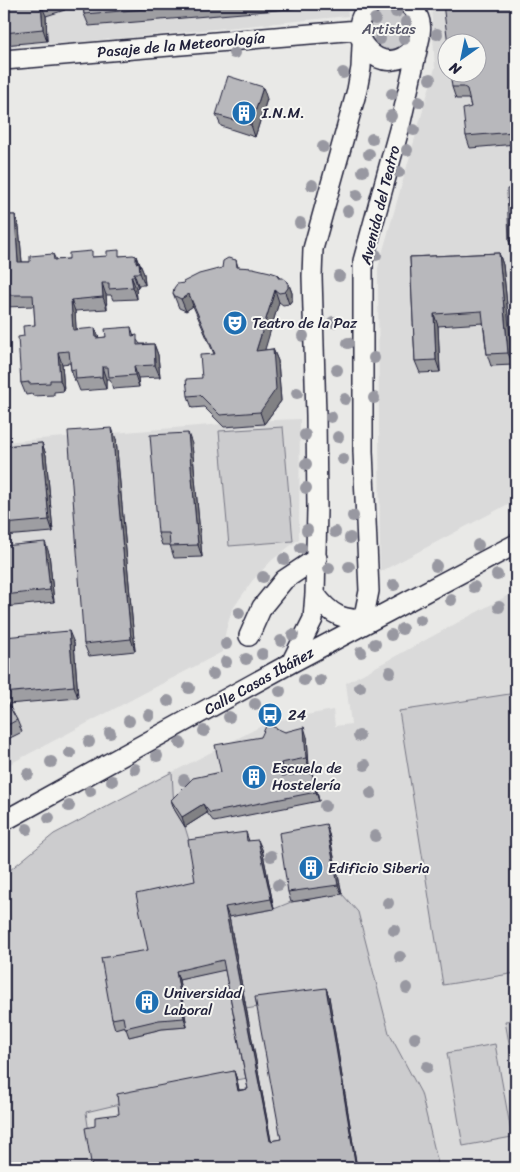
<svg xmlns="http://www.w3.org/2000/svg" width="520" height="1172" viewBox="0 0 520 1172" font-family="Sriracha,sans-serif">
<rect width="100%" height="100%" fill="#e9e9e7"/>
<filter id="ink" filterUnits="userSpaceOnUse"><feTurbulence type="fractalNoise" baseFrequency=".02" numOctaves="2"/><feDisplacementMap in="SourceGraphic" scale="10" xChannelSelector="R" yChannelSelector="G"/><feConvolveMatrix kernelMatrix="1 2 1 2 8 2 1 2 1" color-interpolation-filters="sRGB"/></filter>
<g filter="url(#ink)">
<!-- built -->
<path fill="#dadada" fill-rule="evenodd" d="M 4,4 L 347,4 L 348,16 L 82,42 L 4,47 Z
M 431,4 L 516,4 L 516,500 L 380,572 L 378,268 L 435,68 ZM 448,42 L 478,42 L 478,72 L 448,72 Z
M 300,419 L 299,539 L 272,560 L 252,581 L 232,610 L 226,630 L 222,652 L 4,767 L 4,442 L 272,420 Z
M 516,591 L 516,1168 L 4,1168 L 4,875 L 54,834 L 269,722 L 333,710 L 335,726 L 351,724 L 346,683 Z"/>
<!-- green -->
<path fill="#ccccce" stroke="#777784" d="M 392,7 L 404,13 C 425,62 358,58 371,22 C 375,13 383,8 392,7 Z
M 283,427 L 293,541 L 229,546 L 219,431 Z
M 516,693 L 516,973 L 443,985 L 399,711 Z
M 172,772 L 174,809 L 185,827 L 192,850 L 198,890 L 151,959 L 115,1028 L 126,1026 L 129,1037 L 162,1029 L 187,1027 L 179,980 L 226,969 L 247,1078 L 120,1104 L 86,1112 L 94,1168 L 4,1168 L 4,875 L 54,834 Z
M 342,894 L 358,912 L 389,1033 L 421,1093 L 439,1168 L 357,1168 L 258,1007 L 246,1009 L 229,917 L 274,909 L 291,902 Z
M 516,1020 L 516,1082 L 505,1021 Z
M 495,1044 L 512,1137 L 463,1146 L 447,1053 Z"/>
<g fill="none" stroke-linecap="round" stroke-linejoin="round">
<defs>
<path id="minor" d="M 371,4 C 361,14 356,24 361,39 C 362,44 365,47 369,51 C 397,81 443,33 408,4
M 4,60 L 358,30
M 315,594 C 332,617 343,620 371,620
M 354,629 L 365,611 L 369,591 L 363,451 L 363,261 L 400,126 L 420,37
M 249,636 L 262,607 L 284,580 L 317,558
M 291,663 L 313,619 L 315,594 L 317,509 L 316,415 L 312,276 L 313,249 L 357,90 L 361,68 L 362,45
M 4,821 L 291,663 L 516,544"/>
</defs>
<!-- minor casing -->
<use href="#minor" stroke="#22223b" stroke-width="22"/>
<!-- minor -->
<use href="#minor" stroke="#f6f6f2" stroke-width="19"/>
</g>
<!-- trees -->
<g fill="#9898a1">
<circle cx="396" cy="12" r="6"/>
<circle cx="375" cy="19" r="6"/>
<circle cx="406" cy="22" r="6"/>
<circle cx="437" cy="34" r="6"/>
<circle cx="380" cy="39" r="6"/>
<circle cx="404" cy="39" r="6"/>
<circle cx="234" cy="53" r="6"/>
<circle cx="343" cy="73" r="6"/>
<circle cx="430" cy="79" r="6"/>
<circle cx="392" cy="94" r="6"/>
<circle cx="419" cy="102" r="6"/>
<circle cx="391" cy="116" r="6"/>
<circle cx="414" cy="130" r="6"/>
<circle cx="372" cy="139" r="6"/>
<circle cx="323" cy="147" r="6"/>
<circle cx="407" cy="150" r="6"/>
<circle cx="369" cy="154" r="6"/>
<circle cx="363" cy="171" r="6"/>
<circle cx="399" cy="172" r="6"/>
<circle cx="312" cy="185" r="6"/>
<circle cx="357" cy="195" r="6"/>
<circle cx="348" cy="211" r="6"/>
<circle cx="300" cy="223" r="6"/>
<circle cx="376" cy="255" r="6"/>
<circle cx="339" cy="276" r="6"/>
<circle cx="333" cy="322" r="6"/>
<circle cx="303" cy="336" r="6"/>
<circle cx="348" cy="343" r="6"/>
<circle cx="374" cy="358" r="6"/>
<circle cx="337" cy="370" r="6"/>
<circle cx="297" cy="393" r="6"/>
<circle cx="374" cy="398" r="6"/>
<circle cx="345" cy="399" r="6"/>
<circle cx="331" cy="417" r="6"/>
<circle cx="305" cy="435" r="6"/>
<circle cx="338" cy="437" r="6"/>
<circle cx="343" cy="459" r="6"/>
<circle cx="306" cy="464" r="6"/>
<circle cx="306" cy="488" r="6"/>
<circle cx="353" cy="516" r="6"/>
<circle cx="307" cy="530" r="6"/>
<circle cx="335" cy="532" r="6"/>
<circle cx="350" cy="538" r="6"/>
<circle cx="478" cy="545" r="6"/>
<circle cx="301" cy="548" r="6"/>
<circle cx="284" cy="559" r="6"/>
<circle cx="436" cy="566" r="6"/>
<circle cx="349" cy="567" r="6"/>
<circle cx="329" cy="568" r="6"/>
<circle cx="497" cy="575" r="6"/>
<circle cx="263" cy="577" r="6"/>
<circle cx="394" cy="585" r="6"/>
<circle cx="474" cy="587" r="6"/>
<circle cx="451" cy="600" r="6"/>
<circle cx="499" cy="607" r="6"/>
<circle cx="239" cy="613" r="6"/>
<circle cx="420" cy="620" r="6"/>
<circle cx="402" cy="629" r="6"/>
<circle cx="293" cy="635" r="6"/>
<circle cx="391" cy="635" r="6"/>
<circle cx="281" cy="641" r="6"/>
<circle cx="226" cy="644" r="6"/>
<circle cx="375" cy="644" r="6"/>
<circle cx="361" cy="652" r="6"/>
<circle cx="262" cy="654" r="6"/>
<circle cx="246" cy="659" r="6"/>
<circle cx="226" cy="662" r="6"/>
<circle cx="390" cy="672" r="6"/>
<circle cx="213" cy="674" r="6"/>
<circle cx="304" cy="680" r="6"/>
<circle cx="320" cy="680" r="6"/>
<circle cx="360" cy="687" r="6"/>
<circle cx="189" cy="688" r="6"/>
<circle cx="280" cy="691" r="6"/>
<circle cx="168" cy="701" r="6"/>
<circle cx="255" cy="704" r="6"/>
<circle cx="149" cy="715" r="6"/>
<circle cx="229" cy="717" r="6"/>
<circle cx="129" cy="721" r="6"/>
<circle cx="204" cy="731" r="6"/>
<circle cx="110" cy="733" r="6"/>
<circle cx="359" cy="736" r="6"/>
<circle cx="89" cy="742" r="6"/>
<circle cx="180" cy="743" r="6"/>
<circle cx="70" cy="753" r="6"/>
<circle cx="157" cy="756" r="6"/>
<circle cx="51" cy="762" r="6"/>
<circle cx="365" cy="765" r="6"/>
<circle cx="135" cy="769" r="6"/>
<circle cx="28" cy="774" r="6"/>
<circle cx="184" cy="780" r="6"/>
<circle cx="112" cy="781" r="6"/>
<circle cx="90" cy="791" r="6"/>
<circle cx="371" cy="793" r="6"/>
<circle cx="69" cy="806" r="6"/>
<circle cx="325" cy="806" r="6"/>
<circle cx="49" cy="818" r="6"/>
<circle cx="27" cy="829" r="6"/>
<circle cx="375" cy="836" r="6"/>
<circle cx="271" cy="856" r="6"/>
<circle cx="278" cy="885" r="6"/>
<circle cx="388" cy="903" r="6"/>
<circle cx="394" cy="930" r="6"/>
<circle cx="400" cy="957" r="6"/>
<circle cx="407" cy="988" r="6"/>
<circle cx="415" cy="1038" r="6"/>
<circle cx="427" cy="1067" r="6"/>
</g>
<!-- wall -->
<path fill="#9e9ea2" stroke="#22223b" d="M 4,4 L 65,4 L 65,10 L 46,16 L 47,41 L 4,45 Z
M 83,4 L 325,4 L 325,6 L 89,26 L 84,14 Z
M 516,4 L 516,144 L 470,148 L 466,136 L 471,107 L 469,100 L 468,99 L 456,99 L 452,87 Z
M 267,99 L 255,137 L 221,126 L 216,115 Z
M 516,188 L 516,252 L 513,252 L 509,241 Z
M 4,215 L 15,215 L 19,227 L 22,262 L 30,262 L 53,254 L 56,260 L 94,257 L 121,256 L 136,256 L 138,262 L 139,262 L 144,274 L 145,285 L 138,285 L 138,288 L 136,288 L 137,299 L 113,300 L 111,295 L 106,295 L 107,309 L 75,311 L 76,330 L 99,338 L 106,337 L 131,327 L 134,336 L 140,344 L 154,344 L 158,355 L 160,377 L 138,378 L 139,387 L 113,389 L 110,379 L 106,379 L 106,389 L 80,391 L 76,381 L 75,381 L 71,370 L 70,363 L 62,364 L 64,391 L 54,392 L 54,395 L 33,396 L 32,394 L 26,395 L 21,383 L 24,336 L 35,325 L 34,306 L 4,307 Z
M 499,253 L 503,265 L 513,365 L 491,366 L 487,354 L 483,323 L 438,326 L 440,372 L 420,373 L 415,361 L 410,257 Z
M 236,260 L 238,267 L 279,275 L 280,278 L 288,282 L 292,293 L 292,300 L 289,304 L 283,305 L 279,302 L 264,350 L 273,349 L 278,361 L 281,401 L 264,424 L 224,427 L 204,407 L 192,408 L 188,396 L 202,378 L 214,354 L 193,306 L 186,311 L 179,308 L 173,293 L 183,283 L 222,268 Z
M 4,366 L 6,394 L 4,394 Z
M 516,418 L 516,447 L 513,437 Z
M 116,439 L 135,651 L 89,656 L 84,644 Z
M 42,443 L 46,455 L 53,532 L 4,536 L 4,446 Z
M 192,444 L 202,557 L 174,558 L 170,545 L 162,545 L 158,533 Z
M 4,546 L 49,553 L 54,602 L 4,607 Z
M 4,637 L 74,643 L 78,698 L 8,704 L 17,720 L 22,732 L 4,741 L 4,705 L 6,705 L 4,705 Z
M 285,732 L 307,737 L 309,767 L 284,772 L 284,776 L 312,773 L 315,783 L 319,801 L 214,822 L 207,813 L 185,827 L 174,809 L 171,800 L 221,772 L 261,737 Z
M 246,832 L 249,841 L 262,849 L 274,909 L 229,917 L 271,1141 L 281,1139 L 326,988 L 329,997 L 357,1168 L 92,1168 L 95,1126 L 119,1114 L 234,1071 L 237,1080 L 239,1090 L 248,1089 L 225,970 L 179,980 L 187,1027 L 162,1029 L 129,1037 L 125,1026 L 115,1029 L 112,1019 L 148,950 L 195,881 Z
M 329,834 L 342,894 L 291,902 L 288,892 Z"/>
<!-- shaded-wall -->
<path fill="#818184" stroke="#22223b" d="M 41,4 L 46,16 L 47,41 L 43,29 Z
M 263,87 L 267,99 L 255,137 L 251,125 Z
M 15,215 L 19,227 L 23,274 L 18,262 Z
M 499,253 L 503,265 L 513,365 L 508,353 Z
M 136,256 L 140,267 L 139,262 L 144,274 L 145,285 L 136,263 Z
M 134,273 L 138,285 L 138,288 L 134,276 Z
M 131,276 L 136,288 L 137,299 L 133,287 Z
M 288,282 L 292,293 L 292,300 L 289,304 L 285,292 Z
M 102,283 L 106,295 L 107,309 L 103,297 Z
M 275,290 L 279,302 L 261,363 L 256,351 Z
M 189,294 L 193,306 L 186,311 L 181,299 Z
M 71,300 L 75,311 L 77,342 L 73,330 Z
M 434,314 L 438,326 L 440,372 L 436,360 Z
M 95,328 L 100,340 L 96,338 Z
M 154,344 L 158,355 L 160,377 L 155,365 Z
M 273,349 L 278,361 L 281,401 L 264,424 L 260,412 Z
M 58,352 L 62,364 L 64,391 L 60,380 Z
M 4,366 L 5,368 L 6,394 L 4,387 Z
M 134,366 L 138,378 L 139,387 L 135,375 Z
M 102,367 L 106,379 L 106,389 L 102,377 Z
M 112,428 L 116,439 L 135,651 L 131,639 Z
M 188,433 L 192,444 L 202,557 L 198,545 Z
M 42,443 L 46,455 L 53,532 L 49,520 Z
M 45,542 L 49,553 L 54,602 L 50,590 Z
M 69,631 L 74,643 L 78,698 L 74,686 Z
M 304,727 L 307,737 L 309,767 L 306,758 Z
M 281,763 L 284,772 L 286,785 L 282,776 Z
M 312,773 L 315,783 L 319,801 L 316,792 Z
M 203,804 L 207,813 L 185,827 L 182,817 Z
M 326,824 L 329,834 L 342,894 L 338,885 Z
M 258,840 L 262,849 L 274,909 L 271,899 Z
M 225,907 L 229,917 L 273,1151 L 270,1141 Z
M 176,971 L 179,980 L 187,1027 L 184,1018 Z
M 326,988 L 329,997 L 357,1168 L 356,1168 Z
M 234,1071 L 237,1080 L 241,1100 L 238,1091 Z"/>
<!-- building -->
<path fill="#b8b8bc" stroke="#22223b" d="M 4,4 L 44,4 L 41,4 L 43,29 L 4,33 Z
M 83,4 L 209,4 L 84,14 Z
M 443,4 L 516,4 L 516,147 L 514,132 L 466,136 L 463,109 L 471,107 L 467,89 L 464,87 L 452,87 L 450,72 L 478,72 L 478,42 L 448,42 L 448,44 Z
M 228,76 L 263,87 L 251,125 L 216,115 Z
M 516,188 L 516,240 L 509,241 L 507,189 Z
M 4,215 L 15,215 L 18,262 L 30,262 L 30,256 L 53,254 L 54,260 L 69,259 L 69,253 L 92,251 L 92,257 L 107,256 L 107,251 L 119,250 L 119,256 L 133,255 L 136,256 L 136,263 L 139,262 L 140,273 L 134,273 L 134,276 L 131,276 L 133,287 L 109,289 L 109,283 L 102,283 L 103,297 L 71,300 L 73,330 L 95,328 L 96,338 L 106,337 L 105,329 L 131,327 L 132,336 L 137,335 L 137,345 L 154,344 L 155,365 L 134,366 L 135,375 L 109,377 L 108,367 L 102,367 L 102,377 L 76,379 L 75,369 L 71,370 L 69,351 L 58,352 L 60,380 L 50,380 L 50,383 L 29,384 L 29,382 L 21,383 L 18,337 L 24,336 L 23,326 L 35,325 L 33,295 L 4,295 Z
M 499,253 L 508,353 L 487,354 L 482,311 L 434,314 L 436,360 L 415,361 L 410,257 Z
M 228,258 L 236,260 L 237,267 L 253,268 L 270,272 L 279,275 L 278,278 L 283,278 L 288,282 L 288,288 L 285,292 L 279,293 L 275,290 L 256,351 L 273,349 L 276,389 L 260,412 L 220,415 L 200,395 L 188,396 L 186,379 L 202,378 L 200,355 L 215,354 L 189,294 L 181,299 L 175,296 L 173,293 L 174,288 L 177,284 L 184,283 L 183,282 L 199,274 L 222,268 L 223,261 Z
M 516,418 L 516,438 L 513,437 Z
M 112,428 L 131,639 L 84,644 L 68,431 Z
M 188,433 L 198,545 L 170,546 L 169,533 L 158,533 L 150,435 Z
M 42,443 L 49,520 L 4,524 L 4,446 Z
M 45,542 L 50,590 L 4,595 L 4,546 Z
M 69,631 L 74,686 L 4,693 L 4,637 Z
M 8,704 L 17,720 L 4,727 L 4,705 Z
M 267,724 L 285,732 L 304,727 L 306,758 L 281,763 L 282,776 L 312,773 L 316,792 L 210,813 L 203,804 L 182,817 L 171,800 L 193,778 L 221,772 L 215,745 L 261,737 Z
M 326,824 L 338,885 L 288,892 L 279,833 Z
M 246,832 L 247,841 L 258,840 L 271,899 L 225,907 L 270,1141 L 281,1139 L 255,997 L 326,988 L 356,1168 L 92,1168 L 85,1128 L 95,1126 L 95,1117 L 119,1114 L 117,1094 L 234,1071 L 238,1091 L 248,1089 L 223,960 L 176,971 L 184,1018 L 159,1020 L 125,1028 L 123,1017 L 112,1019 L 101,958 L 148,950 L 136,894 L 195,881 L 188,840 Z"/>
</g>
<!-- icons -->
<defs>
<symbol id="building-disc" viewBox="-11 -11 22 22"><circle r="9.5" fill="#1f6fb2" stroke="#f6f6f2"/><path d="M-4-6H4V6H1V3H-1V6H-4ZM-2.5-4.3h1.7v1.8h-1.7ZM.8-4.3h1.7v1.8H.8ZM-2.5-1h1.7V.8h-1.7ZM.8-1h1.7V.8H.8Z" fill="#fff"/></symbol>
<symbol id="theatre-disc" viewBox="-11 -11 22 22"><circle r="9.5" fill="#1f6fb2" stroke="#f6f6f2"/><path d="M-5-5.5Q0-4 5-5.5V0Q5 5 0 6Q-5 5-5 0ZM-3.3-2.5H-1v1.5H-3.3ZM1-2.5H3.3v1.5H1ZM-2.8 1Q0 5.5 2.8 1Z" fill="#fff"/></symbol>
<symbol id="bus-disc" viewBox="-11 -11 22 22"><circle r="9.5" fill="#1f6fb2" stroke="#f6f6f2"/><path d="M-5-6H5V4H4V6H2V4H-2V6H-4V4H-5ZM-3.5-4V0h7V-4ZM-3.5 1.2v1.5H-2V1.2ZM2 1.2v1.5H3.5V1.2Z" fill="#fff"/></symbol>
</defs>
<g fill-rule="evenodd">
<use href="#building-disc" x="230" y="99" width="28" height="28"/>
<use href="#theatre-disc" x="221" y="309" width="28" height="28"/>
<use href="#bus-disc" x="256" y="701" width="28" height="28"/>
<use href="#building-disc" x="240" y="763" width="28" height="28"/>
<use href="#building-disc" x="297" y="854" width="28" height="28"/>
<use href="#building-disc" x="133" y="988" width="28" height="28"/>
</g>
<g text-anchor="middle" stroke-width="4" stroke-linejoin="round" paint-order="stroke">
<!-- park labels -->
<g font-size="15" fill="#555567" stroke="#f6f6f2">
<text x="389" y="34">Artistas</text>
</g>
<!-- street labels -->
<g font-size="15" fill="#22223b" stroke="#f6f6f2">
<text transform="translate(181 45) rotate(-5)" y="5">Pasaje de la Meteorología</text>
<text transform="translate(380 205) rotate(-76)" y="5">Avenida del Teatro</text>
<text transform="translate(259 681) rotate(-29)" y="5">Calle Casas Ibáñez</text>
</g>
<!-- poi labels -->
<g font-size="15" fill="#22223b" stroke="#f6f6f2" text-anchor="start">
<text x="262" y="118">I.N.M.</text>
<text x="252" y="328">Teatro de la Paz</text>
<text x="288" y="720">24</text>
<text x="272" y="773">Escuela de<tspan x="272" dy="17">Hostelería</tspan></text>
<text x="328" y="873">Edificio Siberia</text>
<text x="164" y="998">Universidad<tspan x="164" dy="17">Laboral</tspan></text>
</g>
</g>
<!-- margin -->
<rect width="520" height="1172" fill="none" stroke="#f6f6f2" stroke-width="20"/>
<rect x="10" y="10" width="500" height="1152" fill="none" stroke="#22223b" stroke-width="2" filter="url(#ink)"/>
<!-- north arrow -->
<g transform="translate(462 58) rotate(213)"><circle r="24" fill="#f6f6f2" stroke="#a1a1a9"/>
<path d="M0-4L9 19L0 12L-9 19Z" fill="#1f6fb2"/>
<text y="-8" font-size="14" font-weight="bold" text-anchor="middle" fill="#22223b">N</text>
</g>
</svg>
